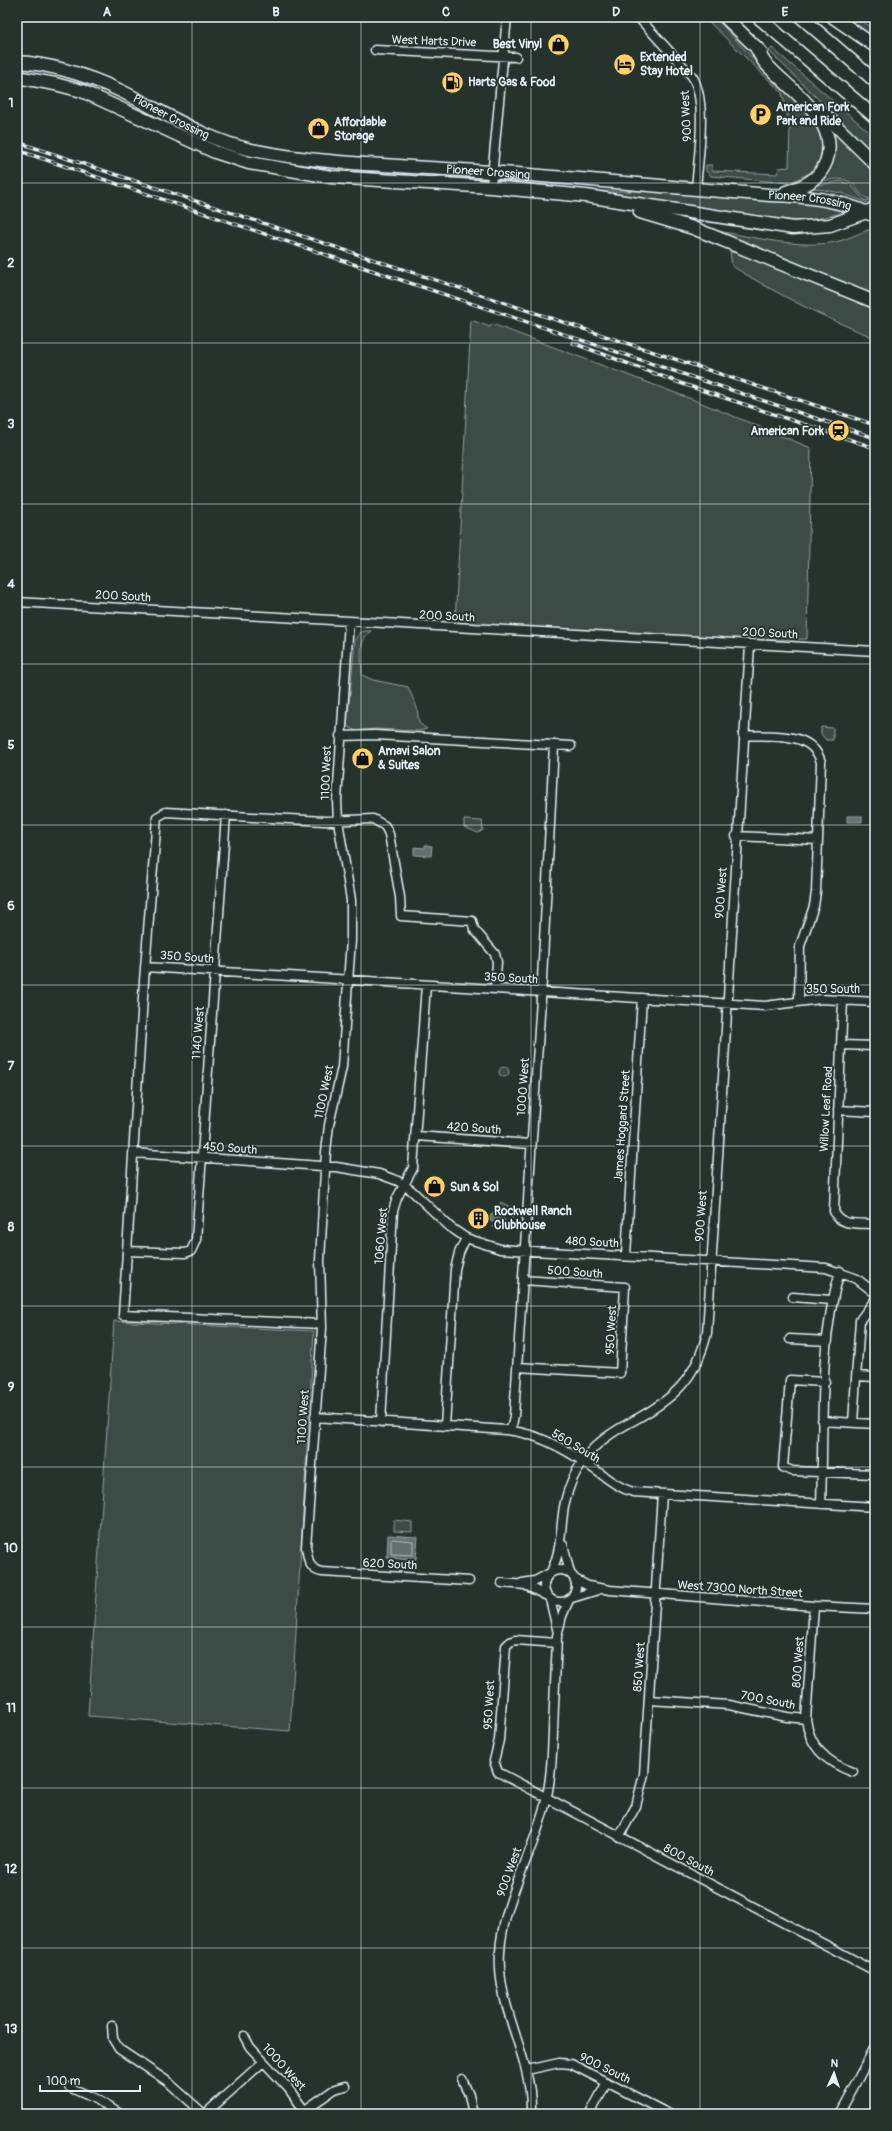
<svg xmlns="http://www.w3.org/2000/svg" width="892" height="2131" viewBox="0 0 892 2131" font-family="Pangolin,sans-serif">
<rect width="100%" height="100%" fill="#26332d"/>
<filter id="ink" filterUnits="userSpaceOnUse"><feTurbulence type="fractalNoise" baseFrequency=".025" numOctaves="2"/><feDisplacementMap in="SourceGraphic" scale="8" xChannelSelector="R" yChannelSelector="G"/><feConvolveMatrix kernelMatrix="1 2 1 2 8 2 1 2 1" color-interpolation-filters="sRGB"/></filter>
<g filter="url(#ink)">
<!-- green -->
<path fill="#3e4b47" stroke="#939ea0" d="M 704,17 L 715,17 L 778,86 L 812,114 L 824,139 L 821,159 L 817,168 L 810,176 L 807,174 L 790,183 L 711,176 L 706,171 L 706,165 L 712,165 L 712,171 L 777,174 L 779,168 L 789,167 L 790,126 L 782,93 Z
M 845,17 L 857,17 L 875,30 L 875,38 Z
M 772,48 L 875,137 L 875,155 L 769,51 Z
M 830,128 L 875,173 L 875,197 L 869,199 C 862,197 859,192 855,186 C 844,174 828,181 815,183 Z
M 841,181 L 851,185 L 864,200 L 875,201 L 868,203 L 841,193 L 807,187 Z
M 589,191 L 675,191 L 820,203 L 850,211 L 817,219 L 798,221 L 684,207 Z
M 868,230 L 875,230 L 875,295 L 717,231 C 755,237 798,249 836,242 C 848,239 857,234 868,230 Z
M 730,252 L 738,253 L 875,308 L 875,338 C 825,318 778,295 732,266 Z
M 471,320 L 490,327 L 492,324 L 694,400 L 811,448 L 807,639 L 737,641 L 455,623 Z
M 364,631 L 371,631 C 357,640 362,660 362,675 L 373,680 L 408,687 L 417,708 L 419,723 L 427,729 L 419,731 L 375,729 L 356,731 L 347,726 L 355,640 L 359,633 Z
M 821,727 L 833,728 L 833,740 L 826,740 L 821,734 Z
M 464,820 L 482,821 L 483,830 L 478,833 L 464,827 Z
M499 1072a5 5 0 1 1 10 0a5 5 0 1 1-10 0Z
M 501,1202 L 517,1211 L 513,1218 L 497,1210 Z
M 114,1321 L 314,1331 L 290,1731 L 88,1716 Z
M 394,1520 L 412,1522 L 412,1532 L 394,1531 Z"/>
<!-- water -->
<path fill="#636f6d" stroke="#98a3a5" d="M 847,816 L 862,816 L 862,822 L 847,822 Z
M 425,845 L 432,846 L 431,856 L 414,855 L 414,847 L 425,848 Z
M 492,1213 L 505,1220 L 499,1231 L 493,1227 L 495,1223 L 488,1220 Z
M 388,1535 L 418,1537 L 416,1559 L 407,1560 L 387,1557 Z"/>
<g fill="none" stroke-linecap="round" stroke-linejoin="round">
<!-- shore -->
<path stroke="#b3bdc0" stroke-width="1" d="M 393,1539 L 413,1541 L 413,1555 L 391,1554 L 391,1541 Z"/>
<defs>
<path id="minor" d="M 638,17 L 692,76 C 708,101 698,159 696,189
M 375,50 L 516,57
M 491,187 L 507,17
M 17,602 L 875,651
M 349,622 L 337,800 L 338,821 L 351,900 L 351,940 L 342,1067 L 329,1125 L 326,1152 L 320,1260 L 322,1328 L 306,1547 C 308,1559 309,1570 322,1572 L 469,1581
M 743,735 C 769,737 811,729 821,762 L 816,892 L 814,906 L 800,946 L 799,1001
M 340,736 L 375,735 L 571,746
M 736,836 L 818,840
M 145,967 L 765,1006 L 821,999 L 875,1002
M 843,1000 L 834,1211 C 839,1227 861,1223 875,1224
M 841,1045 L 875,1046
M 838,1110 L 875,1112
M 416,1136 L 531,1144
M 133,1153 L 336,1167 L 379,1174 L 398,1181 L 411,1190 L 450,1227 L 466,1238 L 500,1249 L 826,1268 L 857,1279 L 875,1293
M 127,1251 L 185,1253 L 191,1251 L 196,1240 L 226,815
M 626,1255 L 642,998
M 793,1297 L 831,1300
M 322,1324 L 123,1315 L 144,981 L 157,817 L 166,812 L 324,821 L 373,819 L 385,826 L 389,834 L 400,897 L 401,916 L 472,921 L 474,929 L 495,954 L 497,962 L 495,989
M 790,1339 L 828,1341
M 517,1367 L 620,1373 L 625,1287 L 523,1280
M 856,1376 L 875,1377
M 825,1382 L 790,1380 L 783,1467 L 792,1471 L 875,1474
M 315,1417 L 506,1430 C 536,1433 564,1448 588,1465 C 604,1475 615,1487 633,1492 L 875,1507
M 822,1421 L 875,1424
M 381,1422 L 393,1211 L 397,1198 L 413,1168 L 426,985
M 853,1422 L 860,1320 L 875,1300
M 445,1426 L 455,1269 L 459,1253 L 466,1238
M 511,1430 L 514,1416 L 541,999 L 554,745
M 821,1504 C 824,1427 818,1346 840,1271
M 563,1545 L 570,1573
M544 1586a16 16 0 1 1 32 0a16 16 0 1 1-32 0Z
M 551,1572 C 562,1550 560,1530 564,1507 C 568,1486 576,1468 590,1452 C 601,1439 616,1430 631,1422 C 672,1400 696,1380 707,1333 L 750,645
M 575,1579 L 588,1586 L 610,1590 L 814,1606 L 875,1609
M 502,1583 L 525,1585 L 547,1596
M 522,1583 L 535,1581 L 548,1574
M 572,1598 L 598,1590
M 550,1599 L 557,1629
M 814,1606 L 806,1719 C 809,1747 827,1763 853,1772
M 557,1643 L 516,1640 L 510,1642 L 506,1646 L 499,1740 L 494,1761 L 498,1772 L 875,1971
M 649,1700 L 729,1705 L 787,1717 L 806,1719
M 619,1837 L 636,1806 L 644,1774 L 662,1494
M 112,2026 L 113,2039 L 119,2049 L 167,2081 L 204,2114
M 244,2036 L 250,2047 L 288,2088 L 307,2114
M 527,2070 L 559,2063 L 571,2064 L 669,2114
M 462,2079 L 469,2095 L 473,2114
M 69,2087 L 96,2099 L 120,2114
M 305,2110 L 335,2089 L 345,2086
M 205,2114 L 263,2062
M 531,2114 C 533,2056 496,2009 500,1952 C 503,1900 533,1854 545,1805 C 551,1781 552,1757 553,1732 C 554,1700 556,1668 557,1636 L 562,1616 L 569,1600
M 590,2114 L 607,2082
M 839,2114 L 875,2047"/>
<g id="highway">
<path d="M 725,17 L 761,52"/>
<path d="M 758,17 L 875,117"/>
<path d="M 801,17 L 875,81"/>
<path d="M 833,17 L 875,46"/>
<path d="M 756,47 C 759,53 762,60 767,65 C 791,91 841,121 826,162 C 819,180 803,187 786,192"/>
<path id="s1" d="M 17,62 C 52,64 89,76 121,91 C 164,112 205,140 252,150 C 320,164 391,165 461,170 C 564,177 667,187 770,195 C 806,196 837,199 870,214"/>
<path d="M 17,77 L 55,84 L 82,91 L 215,152 L 249,163 L 331,177 L 491,187 L 586,196 L 793,228 L 830,225 L 875,209"/>
<path d="M 820,110 L 875,164"/>
<path d="M 640,212 L 693,228 L 875,302"/>
</g>
</defs>
<!-- minor casing -->
<use href="#minor" stroke="#e8f1f8" stroke-width="11"/>
<!-- highway casing -->
<use href="#highway" stroke="#e8f1f8" stroke-width="15"/>
<!-- minor -->
<use href="#minor" stroke="#26332d" stroke-width="8"/>
<!-- highway -->
<use href="#highway" stroke="#26332d" stroke-width="12"/>
<defs>
<path id="rail" d="M 17,142 L 875,425
M 17,150 L 356,265 L 875,438
M 573,343 L 680,383 L 875,448"/>
</defs>
<!-- rail casing -->
<use href="#rail" stroke="#e8f1f8" stroke-width="3.5"/>
<!-- rail -->
<use href="#rail" stroke="#26332d" stroke-width="2" stroke-dasharray="6" stroke-linecap="butt"/>
</g>
</g>
<!-- grid -->
<path fill="none" stroke="#e8f1f8" stroke-width="1" stroke-opacity="0.55" d="M 192,17 L 192,2114M 361,17 L 361,2114M 531,17 L 531,2114M 700,17 L 700,2114M 17,183 L 875,183M 17,343 L 875,343M 17,504 L 875,504M 17,664 L 875,664M 17,825 L 875,825M 17,985 L 875,985M 17,1146 L 875,1146M 17,1306 L 875,1306M 17,1467 L 875,1467M 17,1627 L 875,1627M 17,1788 L 875,1788M 17,1948 L 875,1948"/>
<!-- icons -->
<defs>
<symbol id="shop-disc" viewBox="-11 -11 22 22"><circle r="9.5" fill="#ffd166" stroke="#26332d"/><path d="M-5-2.5h2.3a2.7 3.5 0 0 1 5.4 0H5L5.5 6h-11ZM-1.5-2.5h3a1.5 2.3 0 0 0-3 0Z" fill="#111"/></symbol>
<symbol id="hotel-disc" viewBox="-11 -11 22 22"><circle r="9.5" fill="#ffd166" stroke="#26332d"/><path d="M-6-4.5h1.5V1H6V5H4.5V3h-9V5H-6ZM-4 0a1.8 1.8 0 1 1 3.6 0ZM.5 0V-2.5h3Q6-2.5 6 0Z" fill="#111"/></symbol>
<symbol id="fuel-disc" viewBox="-11 -11 22 22"><circle r="9.5" fill="#ffd166" stroke="#26332d"/><path d="M-5.5-6h7V0h2V4h1.3V-2.5L3-4.5l.8-.8L6-3V5H2.5V1h-1V6h-7ZM-4.2-4.7v3.2H.2V-4.7Z" fill="#111"/></symbol>
<symbol id="parking-disc" viewBox="-11 -11 22 22"><circle r="9.5" fill="#ffd166" stroke="#26332d"/><path d="M-3.5-5.5H1a3.5 3.5 0 0 1 0 7H-1V5.5H-3.5ZM-1-3.4V-.6H.8a1.4 1.4 0 0 0 0-2.8Z" fill="#111"/></symbol>
<symbol id="station-disc" viewBox="-11 -11 22 22"><circle r="9.5" fill="#ffd166" stroke="#26332d"/><path d="M-3-6H3Q5-6 5-4V2Q5 4 3 4L4.5 6H3L1.5 4h-3L-3 6H-4.5L-3 4Q-5 4-5 2V-4Q-5-6-3-6ZM-3.5-4v3h7v-3ZM-3.5 1v1.5H-2V1ZM2 1v1.5H3.5V1Z" fill="#111"/></symbol>
<symbol id="building-disc" viewBox="-11 -11 22 22"><circle r="9.5" fill="#ffd166" stroke="#26332d"/><path d="M-4-6H4V6H1V3H-1V6H-4ZM-2.5-4.3h1.7v1.8h-1.7ZM.8-4.3h1.7v1.8H.8ZM-2.5-1h1.7V.8h-1.7ZM.8-1h1.7V.8H.8Z" fill="#111"/></symbol>
</defs>
<g fill-rule="evenodd">
<use href="#shop-disc" x="546" y="32" width="25" height="25"/>
<use href="#hotel-disc" x="612" y="52" width="25" height="25"/>
<use href="#fuel-disc" x="440" y="70" width="25" height="25"/>
<use href="#parking-disc" x="748" y="102" width="25" height="25"/>
<use href="#shop-disc" x="306" y="116" width="25" height="25"/>
<use href="#station-disc" x="826" y="418" width="25" height="25"/>
<use href="#shop-disc" x="350" y="746" width="25" height="25"/>
<use href="#shop-disc" x="422" y="1174" width="25" height="25"/>
<use href="#building-disc" x="466" y="1206" width="25" height="25"/>
</g>
<g text-anchor="middle" stroke-width="3.5" stroke-linejoin="round" paint-order="stroke">
<!-- street labels -->
<g font-size="12" fill="#e8f1f8" stroke="#26332d">
<text transform="translate(434 41) rotate(2)" y="4">West Harts Drive</text>
<text dy="4" stroke="none"><textPath href="#s1" startOffset="165">Pioneer Crossing</textPath></text>
<text transform="translate(686 116) rotate(-93)" y="4">900 West</text>
<text dy="4" stroke="none"><textPath href="#s1" startOffset="490">Pioneer Crossing</textPath></text>
<text dy="4" stroke="none"><textPath href="#s1" startOffset="813">Pioneer Crossing</textPath></text>
<text transform="translate(123 596) rotate(3)" y="4">200 South</text>
<text transform="translate(447 616) rotate(3)" y="4">200 South</text>
<text transform="translate(770 633) rotate(3)" y="4">200 South</text>
<text transform="translate(326 773) rotate(-88)" y="4">1100 West</text>
<text transform="translate(721 893) rotate(-86)" y="4">900 West</text>
<text transform="translate(187 957) rotate(4)" y="4">350 South</text>
<text transform="translate(511 978) rotate(3)" y="4">350 South</text>
<text x="833" y="993">350 South</text>
<text transform="translate(198 1033) rotate(-86)" y="4">1140 West</text>
<text transform="translate(523 1087) rotate(-86)" y="4">1000 West</text>
<text transform="translate(324 1092) rotate(-78)" y="4">1100 West</text>
<text transform="translate(826 1109) rotate(-87)" y="4">Willow Leaf Road</text>
<text transform="translate(622 1126) rotate(-86)" y="4">James Hoggard Street</text>
<text transform="translate(474 1128) rotate(4)" y="4">420 South</text>
<text transform="translate(230 1148) rotate(4)" y="4">450 South</text>
<text transform="translate(701 1216) rotate(-86)" y="4">900 West</text>
<text transform="translate(381 1236) rotate(-85)" y="4">1060 West</text>
<text transform="translate(592 1242) rotate(3)" y="4">480 South</text>
<text transform="translate(575 1272) rotate(4)" y="4">500 South</text>
<text transform="translate(611 1330) rotate(-87)" y="4">950 West</text>
<text transform="translate(303 1417) rotate(-86)" y="4">1100 West</text>
<text transform="translate(576 1446) rotate(31)" y="4">560 South</text>
<text transform="translate(390 1564) rotate(3)" y="4">620 South</text>
<text transform="translate(740 1589) rotate(4)" y="4">West 7300 North Street</text>
<text transform="translate(798 1662) rotate(-86)" y="4">800 West</text>
<text transform="translate(639 1667) rotate(-86)" y="4">850 West</text>
<text transform="translate(768 1700) rotate(11)" y="4">700 South</text>
<text transform="translate(489 1705) rotate(-87)" y="4">950 West</text>
<text transform="translate(689 1860) rotate(28)" y="4">800 South</text>
<text transform="translate(509 1872) rotate(-70)" y="4">900 West</text>
<text transform="translate(284 2067) rotate(48)" y="4">1000 West</text>
<text transform="translate(605 2068) rotate(26)" y="4">900 South</text>
</g>
<!-- poi labels -->
<g font-size="12" font-weight="bold" fill="#e8f1f8" stroke="#26332d" text-anchor="start">
<text x="542" y="48" text-anchor="end">Best Vinyl</text>
<text x="640" y="61">Extended<tspan x="640" dy="14">Stay Hotel</tspan></text>
<text x="468" y="86">Harts Gas &amp; Food</text>
<text x="776" y="111">American Fork<tspan x="776" dy="14">Park and Ride</tspan></text>
<text x="334" y="126">Affordable<tspan x="334" dy="14">Storage</tspan></text>
<text x="824" y="435" text-anchor="end">American Fork</text>
<text x="378" y="755">Amavi Salon<tspan x="378" dy="14">&amp; Suites</tspan></text>
<text x="450" y="1191">Sun &amp; Sol</text>
<text x="494" y="1215">Rockwell Ranch<tspan x="494" dy="14">Clubhouse</tspan></text>
</g>
</g>
<!-- margin -->
<rect width="892" height="2131" fill="none" stroke="#26332d" stroke-width="44"/>
<!-- north arrow -->
<g transform="translate(834 2073) rotate(3)" stroke="#26332d" stroke-width="3" paint-order="stroke">
<path d="M0-3L7 15L0 10L-7 15Z" fill="#e8f1f8"/>
<text y="-6" font-size="11" font-weight="bold" text-anchor="middle" fill="#e8f1f8">N</text>
</g>
<!-- scale -->
<path d="M40 2085v6h100v-6" fill="none" stroke="#e8f1f8" stroke-width="2"/>
<text x="46" y="2085" font-size="12" fill="#e8f1f8" stroke="#26332d" stroke-width="3" paint-order="stroke">100 m</text>
<rect x="22" y="22" width="848" height="2087" fill="none" stroke="#e8f1f8" stroke-width="1.5"/>
<g font-size="13" text-anchor="middle" font-weight="bold" fill="#e8f1f8">
<text x="107" y="16">A</text>
<text x="276" y="16">B</text>
<text x="446" y="16">C</text>
<text x="616" y="16">D</text>
<text x="785" y="16">E</text>
<text x="11" y="107">1</text>
<text x="11" y="267">2</text>
<text x="11" y="428">3</text>
<text x="11" y="588">4</text>
<text x="11" y="749">5</text>
<text x="11" y="910">6</text>
<text x="11" y="1070">7</text>
<text x="11" y="1231">8</text>
<text x="11" y="1391">9</text>
<text x="11" y="1552">10</text>
<text x="11" y="1712">11</text>
<text x="11" y="1873">12</text>
<text x="11" y="2033">13</text>
</g>
</svg>
